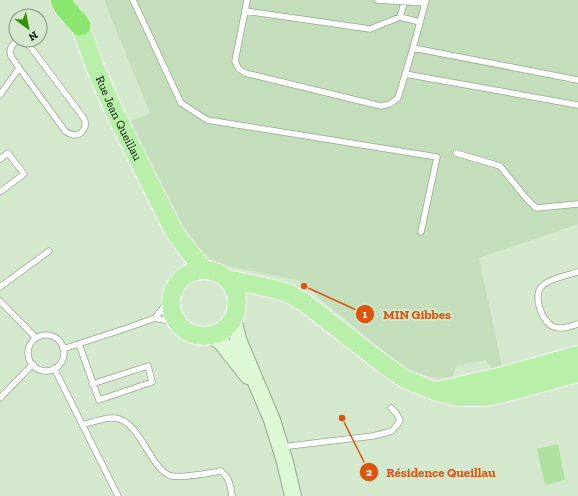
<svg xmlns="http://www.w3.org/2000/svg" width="578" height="496" viewBox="0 0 578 496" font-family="'Zilla Slab',serif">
<rect width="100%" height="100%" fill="#d3e8cc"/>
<!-- built -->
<path fill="#c4debc" d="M 104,0 L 578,0 L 578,224 L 479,258 L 502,366 L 493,369 L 485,360 L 457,366 L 452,377 L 440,378 L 427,376 L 403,368 L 324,302 L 304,283 L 297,280 L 228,266 L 217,263 L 207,258 L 199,251 L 190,240 L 129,122 L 150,113 Z"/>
<!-- green -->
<path fill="#aee19f" d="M 558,444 L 565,480 L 545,485 L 537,449 Z"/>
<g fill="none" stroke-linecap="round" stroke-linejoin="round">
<defs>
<path id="service" d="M 133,0 L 181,103 L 207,120 L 437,157 L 421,232
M 247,0 L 245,11 L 370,29 L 400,17 L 420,22
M 377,0 L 425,3
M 426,0 L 413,48 L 578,80
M 245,11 L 235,61 L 238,68 L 245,73 L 381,106 L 390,104 L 398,98 L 413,48
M 400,17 L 405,0
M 18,40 L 26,41 L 83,117 C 88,124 84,135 74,135 C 71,135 68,133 65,131 L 12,58 C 8,51 11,45 18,40 Z
M 405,74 L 578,105
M 0,95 L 19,68
M 456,153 L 500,166 L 526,198 L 536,208 L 578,204
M 0,159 L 8,153 L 24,174 L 0,192
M 578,272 C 568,275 551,278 543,285 C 532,294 541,322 554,327 C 562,330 571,326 578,324
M 0,287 L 49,251
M 0,301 L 36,338
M 155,318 L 169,321 L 180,325
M28 353a18 18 0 1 1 36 0a18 18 0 1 1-36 0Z
M 79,344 L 99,400 L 152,382 L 148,366 L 92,384
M 63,349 L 127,328 L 155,318 L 173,295
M 54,368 L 118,496
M 0,398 L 33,364
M 82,425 C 92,422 105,417 115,418 C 141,421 151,472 172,476 C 184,478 209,473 221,471 C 230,479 230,484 232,496
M 281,447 L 373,436 L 392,431 L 397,425 L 400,420 L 396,413 L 391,408"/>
<path id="secondary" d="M 233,319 L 239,342 L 272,420 L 285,462 L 293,496
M 210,335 L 221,342 L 248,376"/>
<g id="primary">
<path id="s1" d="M 80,25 L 95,67 L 114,111 L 175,233 L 191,254 L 205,270"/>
<circle cx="204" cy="303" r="33"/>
<path d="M 227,279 L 274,289 L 288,293 L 305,303 L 382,363 L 405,379 L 434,391 L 457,397 L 486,397 L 516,390 L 578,373"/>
<path d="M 441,390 L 502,376 L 578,355"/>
</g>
<path id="motorway" d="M 61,0 L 65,8 L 80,25"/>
</defs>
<!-- service casing -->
<use href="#service" stroke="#95a98f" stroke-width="7"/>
<!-- secondary casing -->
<use href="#secondary" stroke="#95a98f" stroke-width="18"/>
<!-- primary casing -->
<use href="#primary" stroke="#fff" stroke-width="20"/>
<!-- motorway casing -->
<use href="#motorway" stroke="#fff" stroke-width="22"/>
<!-- service -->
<use href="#service" stroke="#fff" stroke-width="5.5"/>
<!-- secondary -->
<use href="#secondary" stroke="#dcf8d4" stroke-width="16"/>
<!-- primary -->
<use href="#primary" stroke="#b9f0a9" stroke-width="18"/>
<!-- motorway -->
<use href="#motorway" stroke="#8be66f" stroke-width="21"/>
</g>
<g text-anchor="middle" stroke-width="4" stroke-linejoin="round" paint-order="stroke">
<!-- street labels -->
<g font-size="12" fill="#091007" stroke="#d3e8cc">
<text dy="4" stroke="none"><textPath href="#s1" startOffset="101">Rue Jean Queillau</textPath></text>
</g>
</g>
<!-- callouts -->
<path fill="none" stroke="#dd550c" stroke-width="1.5" d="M304 286L365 314M342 418L369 472"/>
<g fill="#dd550c" stroke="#d3e8cc" stroke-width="1.5">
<circle cx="304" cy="286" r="4"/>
<circle cx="342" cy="418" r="4"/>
<circle cx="365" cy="314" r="10"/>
<circle cx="369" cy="472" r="10"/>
</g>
<g font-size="12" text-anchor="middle" font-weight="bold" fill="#fff">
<text x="365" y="318">1</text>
<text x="369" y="476">2</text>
</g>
<g font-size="13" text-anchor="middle" font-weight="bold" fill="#dd550c" stroke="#d3e8cc" stroke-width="4" stroke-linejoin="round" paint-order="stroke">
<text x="417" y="319">MIN Gibbes</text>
<text x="441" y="477">Résidence Queillau</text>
</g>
<!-- north arrow -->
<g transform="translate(28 28) rotate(148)"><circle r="19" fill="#d3e8cc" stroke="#82927d"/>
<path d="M0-3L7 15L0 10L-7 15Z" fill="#359001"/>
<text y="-6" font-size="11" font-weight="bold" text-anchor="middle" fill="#091007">N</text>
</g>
</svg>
